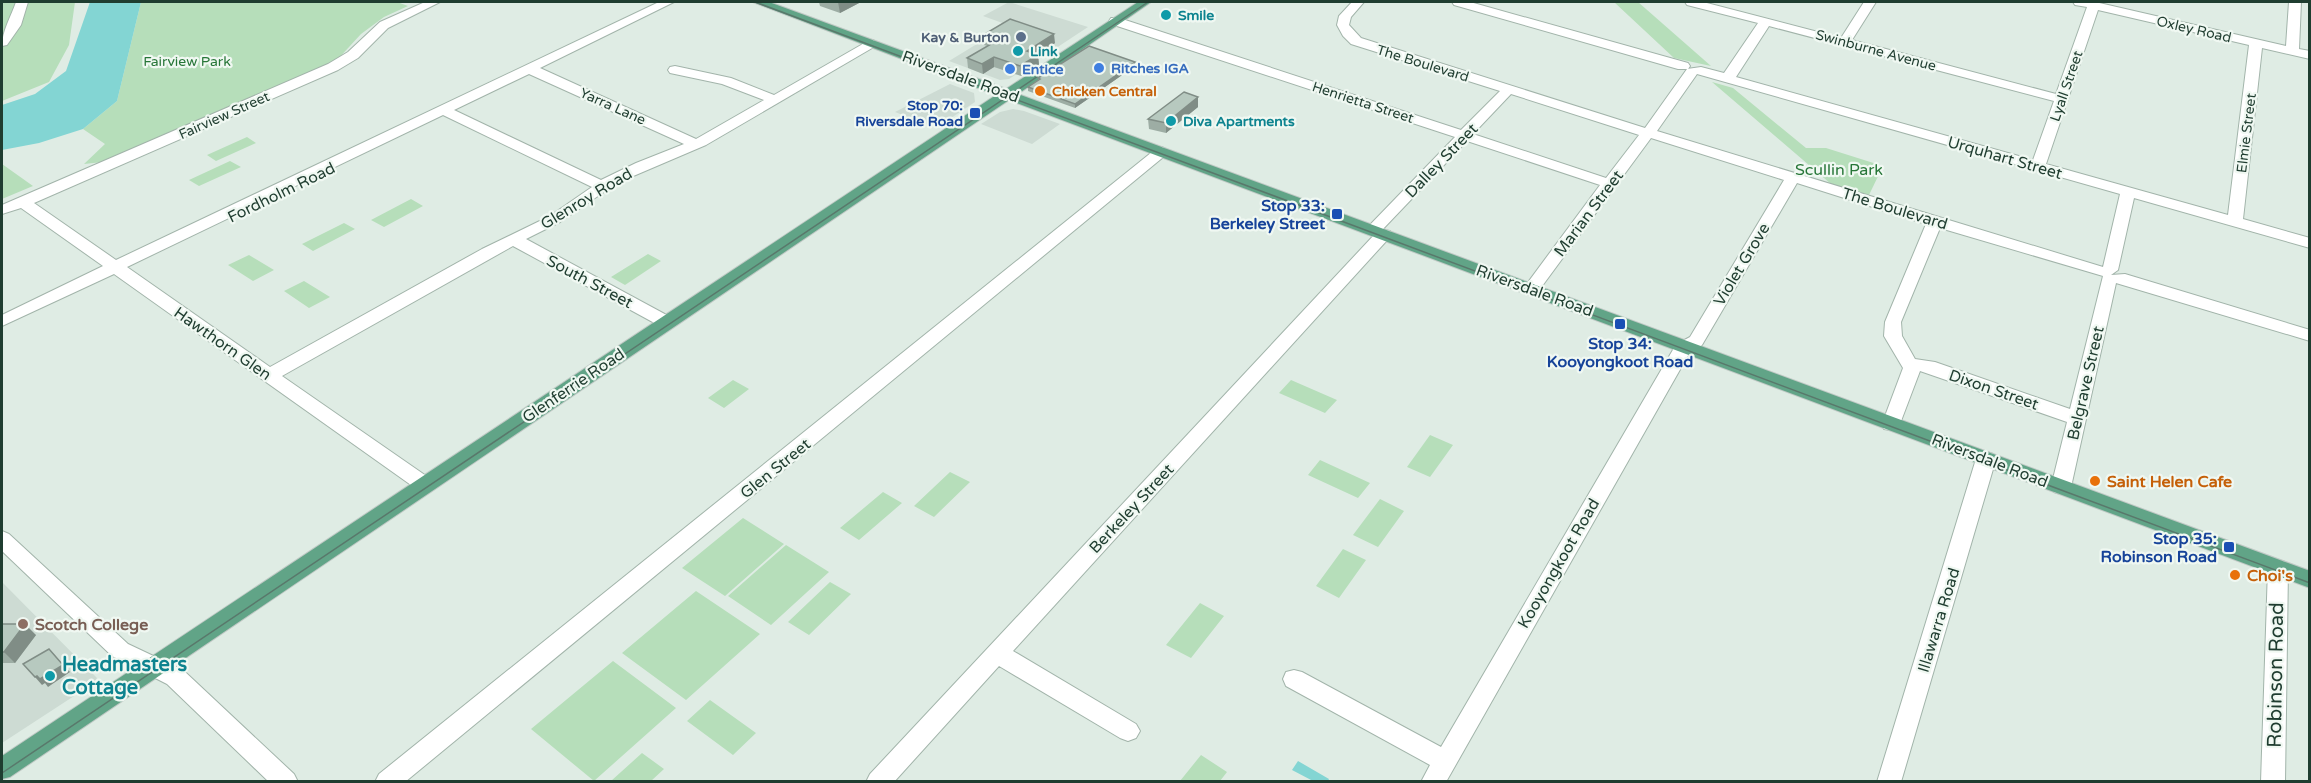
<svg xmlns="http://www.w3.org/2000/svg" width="2311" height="783" viewBox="0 0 2311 783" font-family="'Varela Round',sans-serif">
<rect width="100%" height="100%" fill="#dfece4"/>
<!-- built -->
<path fill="#cddbd3" d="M 1009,2 L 1088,27 L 1009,79 L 1000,80 L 949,61 L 1008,25 L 983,16 Z
M 950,84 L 974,93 L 975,102 L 936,128 L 895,112 Z
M 1013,109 L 1024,111 L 1060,124 L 1032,144 L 981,124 L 1000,112 Z
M 2,582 L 97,678 L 94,683 L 2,743 Z"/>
<!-- green -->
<path fill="#b6deba" d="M 2,2 L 75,2 L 69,45 L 49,82 L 2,101 Z
M 141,2 L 397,2 L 408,6 L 384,17 L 361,34 L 337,60 L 315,71 L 103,162 L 84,164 L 105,144 L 83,129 L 117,101 Z
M 1614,2 L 1638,2 L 1711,66 L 1674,58 Z
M 1712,82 L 1733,88 L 1806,148 L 1826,148 L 1883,166 L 1869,195 L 1831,184 Z
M 247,137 L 256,143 L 216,161 L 207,155 Z
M 230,161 L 241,167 L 199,186 L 189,180 Z
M 2,164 L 33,186 L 2,199 Z
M 411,199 L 423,206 L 384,227 L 371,220 Z
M 344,223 L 355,229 L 313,251 L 302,244 Z
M 648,254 L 661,261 L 625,285 L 611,277 Z
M 249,255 L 274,270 L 253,281 L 228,265 Z
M 304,281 L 330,297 L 309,308 L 284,291 Z
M 733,380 L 749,389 L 724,408 L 708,398 Z
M 1291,380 L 1337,400 L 1325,413 L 1279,393 Z
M 1430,435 L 1453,445 L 1430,477 L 1407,467 Z
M 1320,460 L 1370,483 L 1358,498 L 1308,475 Z
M 950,472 L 970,482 L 934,517 L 914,506 Z
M 883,492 L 902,503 L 859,540 L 840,528 Z
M 1380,499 L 1404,511 L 1378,547 L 1353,535 Z
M 743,518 L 784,544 L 725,596 L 682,568 Z
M 786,545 L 829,572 L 771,625 L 728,596 Z
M 1343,549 L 1366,560 L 1339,598 L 1316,586 Z
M 830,582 L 851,594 L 809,635 L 788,622 Z
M 696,591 L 760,634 L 686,700 L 622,653 Z
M 1200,603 L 1224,616 L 1191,658 L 1166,645 Z
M 613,661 L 676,708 L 594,781 L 531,729 Z
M 710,700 L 756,733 L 733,755 L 687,721 Z
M 642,753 L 664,769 L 651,781 L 611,781 Z
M 1201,755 L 1227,772 L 1220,781 L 1180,781 Z"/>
<!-- water -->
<path fill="#83d5d3" d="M 90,2 L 141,2 L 117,101 L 83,129 L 39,143 L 2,150 L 2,105 L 35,94 L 66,71 Z
M 1298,761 L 1329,779 L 1328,781 L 1313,781 L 1292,770 Z"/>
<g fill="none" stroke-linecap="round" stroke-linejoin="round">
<defs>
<path id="minor" d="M 16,2 L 28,2 L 21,25 L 7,45 L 2,46 C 2,31 11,17 16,2 Z
M 425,2 L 440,2 L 388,28 L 358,58 L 338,70 L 34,203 L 116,260 L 659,2 L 674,2 L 540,68 L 696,139 L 764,100 L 722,84 L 670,73 L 668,70 L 670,67 L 675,66 L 731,78 L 774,95 L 868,41 L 873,40 L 879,44 L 706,145 L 617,183 L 560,222 L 526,239 L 672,318 L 674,322 L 672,326 L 660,326 L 513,246 L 282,376 L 432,480 L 435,485 L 432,490 L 425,492 L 418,490 L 114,274 L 2,326 L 2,315 L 103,266 L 21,208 L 2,214 L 2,205 L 328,64 L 348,52 L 380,22 ZM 529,74 L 684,144 L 636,163 L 601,180 L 454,110 ZM 443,115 L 592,187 L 550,216 L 482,249 L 270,367 L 127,267 Z
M 1352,2 L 1364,2 L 1351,17 L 1349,25 L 1361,38 L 1645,128 L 1687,69 L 1701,67 L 1724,73 L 1758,23 L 1687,5 L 1685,2 L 1703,2 L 1841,38 L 1864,2 L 1876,2 L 1852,40 L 2056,94 L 2087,7 L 2075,5 L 2073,2 L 2095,2 L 2286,46 L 2289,2 L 2301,2 L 2299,49 L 2310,51 L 2310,59 L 2262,48 L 2243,219 L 2310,238 L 2310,248 L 2134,198 L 2118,270 L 2111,275 L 2125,274 L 2310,330 L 2310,341 L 2116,283 L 2071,487 L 2068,492 L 2061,494 L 2054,492 L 2051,487 L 2067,422 L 1920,371 L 1898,429 L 1891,430 L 1884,429 L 1882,424 L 1903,368 L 1884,336 L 1885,322 L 1926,224 L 1797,183 L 1702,345 L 1690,352 L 1446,782 L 1421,782 L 1430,765 L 1286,686 L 1283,679 L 1286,672 L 1294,670 L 1302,672 L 1441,747 L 1674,348 L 1677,344 L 1690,337 L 1784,180 L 1651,138 L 1537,293 L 1525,293 L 1523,289 L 1600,185 L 1467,141 L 1382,230 L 1390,231 L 1392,234 L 1390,237 L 1013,651 L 1136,724 L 1140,731 L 1136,738 L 1128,741 L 1120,738 L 999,666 L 894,782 L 866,782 L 870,774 L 1375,234 L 1367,233 L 1365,230 L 1455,137 L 1111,24 L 1109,21 L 1111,18 L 1119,18 L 1461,130 L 1500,91 L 1351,44 L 1343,36 L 1337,25 L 1339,16 ZM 2098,10 L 2249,45 L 2228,215 L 2046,164 ZM 1769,26 L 2054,101 L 2033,160 L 1736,77 ZM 1697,74 L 2120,194 L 2103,267 L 1657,131 ZM 1511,94 L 1636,134 L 1639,135 L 1606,178 L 1473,134 ZM 1940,228 L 2103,276 L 2070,409 L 1935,362 L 1915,359 L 1902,336 L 1901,322 Z
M 1452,2 L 1470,2 L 1688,63 L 1690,66 L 1688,69 L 1678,69 L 1454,5 Z
M 1162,147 L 1169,151 L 1167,154 L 405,782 L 375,782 L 379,774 L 1157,148 Z
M 1986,452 L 1993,454 L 1996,459 L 1901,782 L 1877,782 L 1976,459 L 1979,454 Z
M 2,531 L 9,534 L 128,644 L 183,670 L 294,774 L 298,782 L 269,782 L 167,684 L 112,656 L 2,551 Z
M 2278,560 L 2285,562 L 2288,568 L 2285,782 L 2261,782 L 2268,568 L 2271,562 Z"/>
<path id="major" d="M 753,2 L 769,2 L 1006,89 L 1138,2 L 1151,2 L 1018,94 L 2310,571 L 2310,588 L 1009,100 L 10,777 L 2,779 L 2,756 L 996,95 Z"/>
</defs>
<!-- minor casing -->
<use href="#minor" stroke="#a2b4aa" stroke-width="2"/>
<!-- major casing -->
<use href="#major" stroke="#c0c9c5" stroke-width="2"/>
<!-- minor -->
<use href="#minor" fill="#fff" fill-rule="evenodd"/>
<!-- major -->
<use href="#major" fill="#61a487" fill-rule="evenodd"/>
<!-- tram -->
<path stroke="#59786b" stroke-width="1.5" d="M 755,2 L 2310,583
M 2,773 L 1148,2"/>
</g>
<!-- wall -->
<path fill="#9dada4" d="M 819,2 L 861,2 L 840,13 L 820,6 Z
M 983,35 L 1055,43 L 1038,55 L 1039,65 L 1021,76 L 994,67 L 983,74 L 968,68 L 967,58 L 988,46 L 984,45 Z
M 1135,66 L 1075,108 L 1028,91 L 1028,87 L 1038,80 L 1038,78 Z
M 1198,97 L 1198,107 L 1166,133 L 1149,129 L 1148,119 Z
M 2,624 L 36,635 L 15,663 L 2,663 Z"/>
<!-- shaded-wall -->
<path fill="#808d86" d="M 838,2 L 861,2 L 840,13 Z
M 1054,34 L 1055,43 L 1028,61 L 1027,51 Z
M 1038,55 L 1039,65 L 1021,76 L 1020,66 Z
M 994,57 L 994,67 L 983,74 L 982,64 Z
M 1135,62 L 1135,66 L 1075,108 L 1075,104 Z
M 1198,97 L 1198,107 L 1166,133 L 1166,123 Z
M 25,624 L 36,635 L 15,663 L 4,652 Z
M 49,649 L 70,672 L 48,687 L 45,683 L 42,685 L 35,677 Z"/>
<!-- building -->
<path fill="#b7c9bf" stroke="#808d86" stroke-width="1.5" d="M 1010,19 L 1054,34 L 1027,51 L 1038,55 L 1020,66 L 994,57 L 982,64 L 967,58 L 998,40 L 983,35 Z
M 1089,46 L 1135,62 L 1075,104 L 1028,87 L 1040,79 L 1038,78 Z
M 1184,92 L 1198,97 L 1166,123 L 1148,119 Z
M 2,624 L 25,624 L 4,652 L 2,652 Z
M 49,649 L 63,665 L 40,679 L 37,676 L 35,677 L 23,664 Z"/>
<!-- markers -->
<g fill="#0f9aa8" stroke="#f0f8f2" stroke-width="2">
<circle cx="1166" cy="15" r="6"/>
<circle cx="1018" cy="51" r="6"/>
<circle cx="1171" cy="121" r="6"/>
<circle cx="50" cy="676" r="6"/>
</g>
<circle fill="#5c6f8a" stroke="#f0f8f2" stroke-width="2" cx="1021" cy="37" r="6"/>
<g fill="#3f7fe0" stroke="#f0f8f2" stroke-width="2">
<circle cx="1099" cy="68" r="6"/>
<circle cx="1010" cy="69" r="6"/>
</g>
<g fill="#e8710a" stroke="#f0f8f2" stroke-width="2">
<circle cx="1040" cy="91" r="6"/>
<circle cx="2095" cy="481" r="6"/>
<circle cx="2235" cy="575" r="6"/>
</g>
<g fill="#1a4fb4" stroke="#f0f8f2" stroke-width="2">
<rect x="969" y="107" width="12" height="12" rx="3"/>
<rect x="1331" y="208" width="12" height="12" rx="3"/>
<rect x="1614" y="318" width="12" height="12" rx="3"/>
<rect x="2223" y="541" width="12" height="12" rx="3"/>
</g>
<circle fill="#8d6e63" stroke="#f0f8f2" stroke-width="2" cx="23" cy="624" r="6"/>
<g text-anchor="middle" stroke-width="4.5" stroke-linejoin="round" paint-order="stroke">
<!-- far-culture labels -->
<g font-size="14" font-weight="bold" fill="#0d838f" stroke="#f0f8f2" text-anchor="start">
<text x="1178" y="20">Smile</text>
<text x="1030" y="56">Link</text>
<text x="1183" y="126">Diva Apartments</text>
</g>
<!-- far-street labels -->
<g font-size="14" fill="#1f3d30" stroke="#f0f8f2">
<text transform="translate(2194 29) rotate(13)" y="5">Oxley Road</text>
<text transform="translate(1876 50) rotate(15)" y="5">Swinburne Avenue</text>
<text transform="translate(1423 63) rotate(17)" y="5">The Boulevard</text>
<text transform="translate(2066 86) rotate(-71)" y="5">Lyall Street</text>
<text transform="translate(1363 102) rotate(18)" y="5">Henrietta Street</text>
<text transform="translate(613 106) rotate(24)" y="5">Yarra Lane</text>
<text transform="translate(224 115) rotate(-24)" y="5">Fairview Street</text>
<text transform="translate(2246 133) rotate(-83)" y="5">Elmie Street</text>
</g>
<!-- far-service labels -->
<g font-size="14" font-weight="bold" fill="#4e5e75" stroke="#f0f8f2" text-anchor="end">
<text x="1009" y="42">Kay &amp; Burton</text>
</g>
<!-- far-park labels -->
<g font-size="14" fill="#277638" stroke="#f0f8f2">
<text x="187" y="66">Fairview Park</text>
</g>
<!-- far-shop labels -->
<g font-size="14" font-weight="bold" fill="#366cbe" stroke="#f0f8f2" text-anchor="start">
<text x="1111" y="73">Ritches IGA</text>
<text x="1022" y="74">Entice</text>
</g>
<!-- far-food labels -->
<g font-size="14" font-weight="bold" fill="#c56008" stroke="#f0f8f2" text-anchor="start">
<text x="1052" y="96">Chicken Central</text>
</g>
<!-- far-transit labels -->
<g font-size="14" font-weight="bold" fill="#164399" stroke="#f0f8f2" text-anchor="end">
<text x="963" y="110">Stop 70:<tspan x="963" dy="16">Riversdale Road</tspan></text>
</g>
<!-- street labels -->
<g font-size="16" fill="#1f3d30" stroke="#f0f8f2">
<text transform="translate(961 76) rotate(20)" y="6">Riversdale Road</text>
<text transform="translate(2005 157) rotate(16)" y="6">Urquhart Street</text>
<text transform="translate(1441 160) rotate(-46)" y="6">Dalley Street</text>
<text transform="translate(281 192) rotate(-26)" y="6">Fordholm Road</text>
<text transform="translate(586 198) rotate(-31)" y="6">Glenroy Road</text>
<text transform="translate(1895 208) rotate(17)" y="6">The Boulevard</text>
<text transform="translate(1588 213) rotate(-53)" y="6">Marian Street</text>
<text transform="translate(1741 264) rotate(-59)" y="6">Violet Grove</text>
<text transform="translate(590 281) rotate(28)" y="6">South Street</text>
<text transform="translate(1535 290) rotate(20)" y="6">Riversdale Road</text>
<text transform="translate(223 343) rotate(35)" y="6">Hawthorn Glen</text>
<text transform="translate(2085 383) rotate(-77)" y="6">Belgrave Street</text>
<text transform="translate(573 385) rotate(-34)" y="6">Glenferrie Road</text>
<text transform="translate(1994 389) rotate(19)" y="6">Dixon Street</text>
<text transform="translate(1990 460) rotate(21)" y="6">Riversdale Road</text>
<text transform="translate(775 468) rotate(-39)" y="6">Glen Street</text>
<text transform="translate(1131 508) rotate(-47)" y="6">Berkeley Street</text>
<text transform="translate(1558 563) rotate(-60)" y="6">Kooyongkoot Road</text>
<text transform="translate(1938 620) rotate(-73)" y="6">Illawarra Road</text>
</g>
<!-- park labels -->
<g font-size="16" fill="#277638" stroke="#f0f8f2">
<text x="1839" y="175">Scullin Park</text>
</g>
<!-- transit labels -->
<g font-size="16" font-weight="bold" fill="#164399" stroke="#f0f8f2" text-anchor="end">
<text x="1325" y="211">Stop 33:<tspan x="1325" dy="18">Berkeley Street</tspan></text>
<text x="1620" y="349" text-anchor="middle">Stop 34:<tspan x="1620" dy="18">Kooyongkoot Road</tspan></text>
<text x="2217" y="544">Stop 35:<tspan x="2217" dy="18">Robinson Road</tspan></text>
</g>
<!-- food labels -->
<g font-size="16" font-weight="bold" fill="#c56008" stroke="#f0f8f2" text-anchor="start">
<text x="2107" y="487">Saint Helen Cafe</text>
<text x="2247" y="581">Choi's</text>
</g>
<!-- education labels -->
<g font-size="16" font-weight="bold" fill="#785e54" stroke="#f0f8f2" text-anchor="start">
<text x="35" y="630">Scotch College</text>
</g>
<!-- near-culture labels -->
<g font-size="20" font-weight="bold" fill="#0d838f" stroke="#f0f8f2" text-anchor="start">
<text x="62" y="671">Headmasters<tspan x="62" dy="23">Cottage</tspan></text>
</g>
<!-- near-street labels -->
<g font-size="20" fill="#1f3d30" stroke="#f0f8f2">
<text transform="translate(2275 675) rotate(-89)" y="7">Robinson Road</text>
</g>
</g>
<!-- border -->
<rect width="2311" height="783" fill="none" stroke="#1f3d30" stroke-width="6"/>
</svg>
